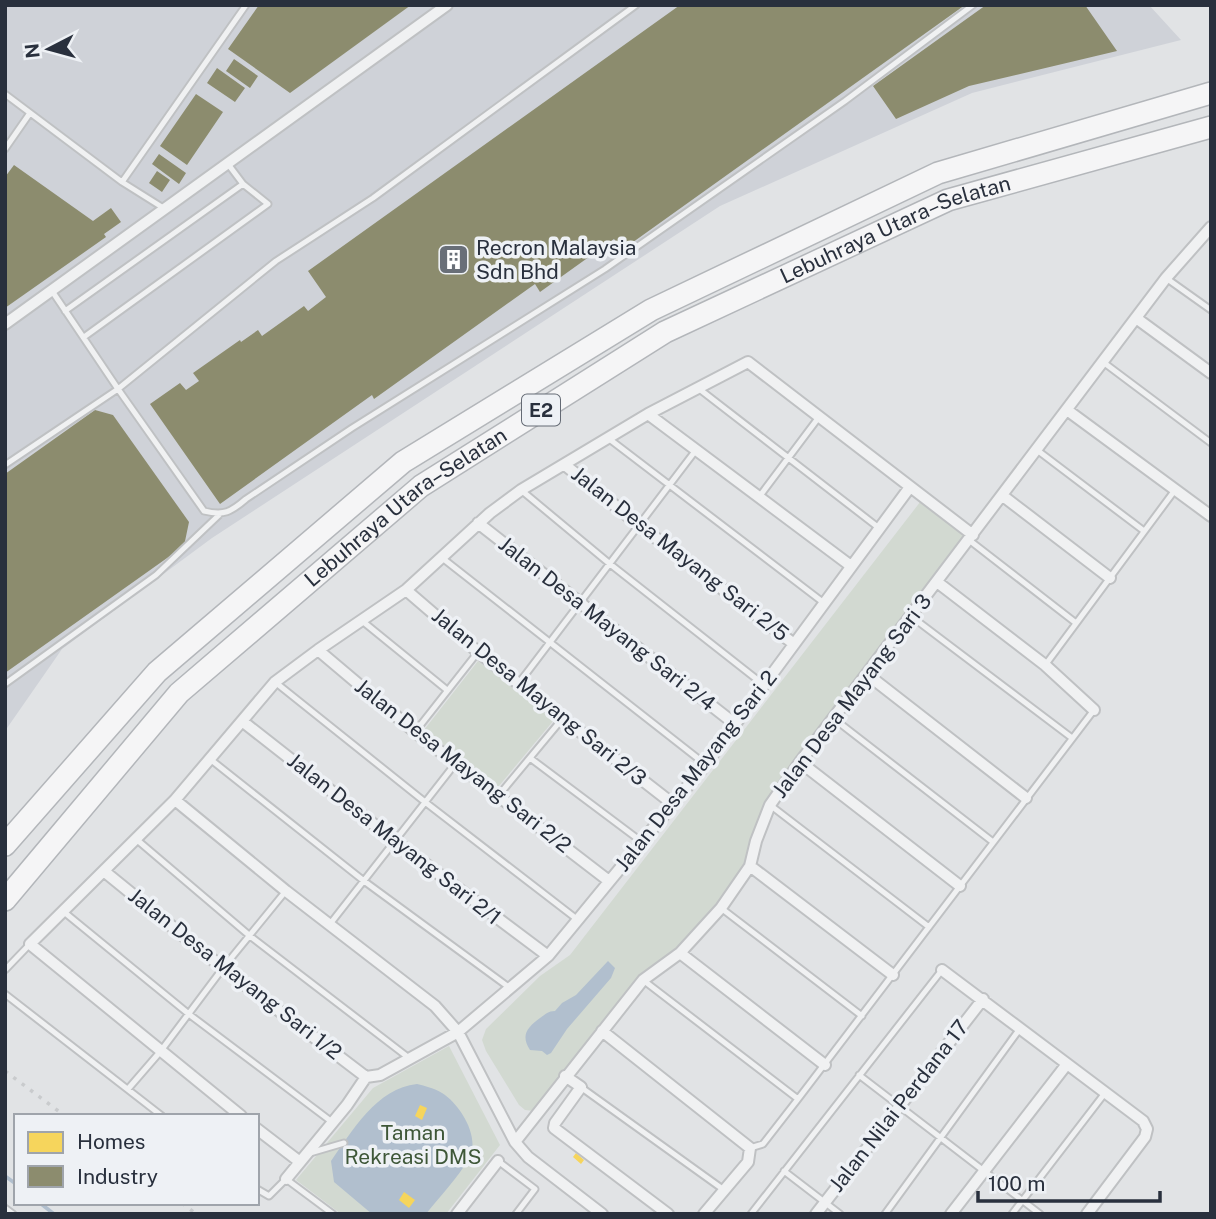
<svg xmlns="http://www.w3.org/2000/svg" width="1216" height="1219" viewBox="0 0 1216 1219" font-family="'Public Sans',sans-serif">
<rect width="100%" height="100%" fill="#e1e3e5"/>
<!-- built -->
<path fill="#cfd2d8" d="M 5,5 L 1149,5 L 1181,40 L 972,93 L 720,206 L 212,538 L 62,649 L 5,731 Z"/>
<!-- green -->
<path fill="#d2d9d1" d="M 924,497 L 977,536 L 775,799 L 752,868 L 703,936 L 692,948 L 642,977 L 534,1111 L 525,1110 L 519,1105 L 486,1051 L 482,1040 L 486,1029 L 540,976 L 570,955 Z
M 478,661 L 554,720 L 498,787 L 424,730 Z
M 449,1046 L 500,1145 L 446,1214 L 341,1214 L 296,1180 L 373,1088 Z"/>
<!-- water -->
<path fill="#b1bfce" d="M 608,961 L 615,968 L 611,978 L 567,1029 L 551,1053 L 547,1055 L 542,1051 L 530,1050 C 520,1035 528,1027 540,1018 C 546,1014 548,1011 555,1011 L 562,1003 L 576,995 Z
M 417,1084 C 425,1086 434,1088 442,1093 C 460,1104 481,1138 469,1158 C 458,1178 440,1196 426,1214 L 372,1214 L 334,1182 L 331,1161 C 352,1131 377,1088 417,1084 Z"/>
<!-- homes -->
<path fill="#f6d55c" d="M 420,1105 L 427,1108 L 422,1120 L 415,1116 Z
M 576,1153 L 584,1160 L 581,1164 L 573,1157 Z
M 404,1192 L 415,1200 L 409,1208 L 399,1200 Z"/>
<!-- industry -->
<path fill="#8c8c6e" d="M 259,5 L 411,5 L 290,93 L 228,49 Z
M 680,5 L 965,5 L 622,250 L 614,239 L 540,292 L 535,284 L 374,399 L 372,395 L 220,504 L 150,404 L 180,383 L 186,390 L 199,381 L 193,373 L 240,340 L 241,342 L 258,330 L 262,336 L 304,306 L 308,311 L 326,297 L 308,271 Z
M 986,5 L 1085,5 L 1117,51 L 969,86 L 896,119 L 873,86 Z
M 234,59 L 258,76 L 250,88 L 226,71 Z
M 217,68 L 245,88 L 235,102 L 207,83 Z
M 196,94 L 223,112 L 187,165 L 160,146 Z
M 159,154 L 186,173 L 179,184 L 152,164 Z
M 14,165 L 93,221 L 111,208 L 121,222 L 104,234 L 106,237 L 5,308 L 5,177 Z
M 157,171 L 170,180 L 162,192 L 149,183 Z
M 95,410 L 113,415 L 189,522 L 184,546 L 5,673 L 5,474 Z"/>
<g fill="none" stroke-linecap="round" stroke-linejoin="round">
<!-- stream -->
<path stroke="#b1bfce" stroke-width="3.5" d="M 5,1176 L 16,1184
M 40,1203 L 54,1214"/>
<defs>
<path id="lane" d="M 636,5 L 373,198 L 276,261 L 118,389 L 204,511 C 224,516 231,512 246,499 L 352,428 L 605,269 L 845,101 L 973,5
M 5,94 L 122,182 L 165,209
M 5,149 L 30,113
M 122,182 L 246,5
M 1166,278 L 1211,310
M 65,311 L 243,184
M 84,337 L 268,204 L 243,184 L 228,164
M 1103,362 L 1211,443
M 698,388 L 879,528
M 608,438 L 824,603
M 1037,450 L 1144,531
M 5,465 L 118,389 L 52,291
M 521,490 L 610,564 L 764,685
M 759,497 L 819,417
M 969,540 L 1076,623
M 441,557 L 705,764
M 912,617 L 1072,738
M 361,620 L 447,690
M 1046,664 L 1175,490
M 275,682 L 425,802 L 578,920
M 519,683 L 696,450
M 5,684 L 156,575 L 219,515
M 833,718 L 993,842
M 415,732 L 478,652
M 530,758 L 642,842
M 210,759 L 364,881 L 510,988
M 499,795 L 563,718
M 770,805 L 929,927
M 136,839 L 250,936 L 409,1058
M 721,908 L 862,1016
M 64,912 L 190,1015 L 332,1122
M 330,924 L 455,764
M 5,970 L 30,944
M 643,980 L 798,1099
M 5,994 L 162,1116
M 859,1075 L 1040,1214
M 582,1088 L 724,1190
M 128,1089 L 160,1052 L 223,968 L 285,892
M 750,1148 L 763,1144 L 798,1099 L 1094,710
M 310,1153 L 344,1143
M 498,1161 L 535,1189 L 516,1214
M 784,1171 L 840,1214
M 257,1189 L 269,1196 L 286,1179 L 333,1214
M 5,1208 L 13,1214
M 751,1214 L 942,970
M 885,1214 L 1019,1030
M 1012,1214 L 1105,1093"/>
<path id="street" d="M 1136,318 L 1211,373
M 5,324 L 447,5
M 1067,410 L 1211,516
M 648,414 L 851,566
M 565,465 L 639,525 L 794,644
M 1003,496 L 1110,578
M 478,523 L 735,724
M 937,582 L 1045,665 L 1094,710
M 406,590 L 478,652 L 673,804
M 318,650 L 415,732 L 609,881
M 868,675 L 1026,798
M 242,721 L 395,841 L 548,956
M 800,762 L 960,886
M 175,800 L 286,891 L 435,1006 L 458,1032 L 515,1142 L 528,1157 L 602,1214
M 750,866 L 893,975
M 105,872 L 223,968 L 366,1077
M 680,953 L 825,1065
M 942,970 L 1143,1121 L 1147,1129 L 1145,1137 L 1087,1214
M 602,1031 L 750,1148 L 748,1162 L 704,1214
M 565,1076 L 581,1087 L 555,1123 L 554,1128 L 668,1214
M 241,1116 L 30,944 L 175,800 L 275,682 L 318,650 L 406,590 L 490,513 L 521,490 L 648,414 L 748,362 L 973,535
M 257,1129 L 300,1162
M 515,1142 L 643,980 L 680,953 L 721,908 L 750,866 L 756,841 L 770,805 L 800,762 L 1166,278 L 1211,227
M 286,1179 L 347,1105 L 366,1077 L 380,1075 L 458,1032 L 548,956 L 705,765 L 910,487
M 457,1214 L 498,1161
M 816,1214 L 983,999
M 951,1214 L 1067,1064"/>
<g id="highway">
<path d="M 5,845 L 157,672 L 403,462 L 651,310 L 938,173 L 1211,93"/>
<path id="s1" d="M 5,900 L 179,693 L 421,486 L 665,332 L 948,200 L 1211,127"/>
</g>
</defs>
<!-- lane casing -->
<use href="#lane" stroke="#bfc1c3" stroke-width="9"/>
<!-- street casing -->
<use href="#street" stroke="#bfc1c3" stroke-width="14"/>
<!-- highway casing -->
<use href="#highway" stroke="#b3b6ba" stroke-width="24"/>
<!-- lane -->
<use href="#lane" stroke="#f0f1f2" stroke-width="5"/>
<!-- street -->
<use href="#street" stroke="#f0f1f2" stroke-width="10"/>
<!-- highway -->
<use href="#highway" stroke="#f5f5f6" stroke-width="21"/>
<!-- rail -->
<path stroke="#c9cbcd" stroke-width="3.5" stroke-dasharray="3.5 7" stroke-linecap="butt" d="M 5,1071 L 65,1116
M 182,1203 L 196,1214"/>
</g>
<!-- icons -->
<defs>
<symbol id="building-square" viewBox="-11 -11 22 22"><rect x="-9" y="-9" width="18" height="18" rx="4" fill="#696f78" stroke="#eef1f5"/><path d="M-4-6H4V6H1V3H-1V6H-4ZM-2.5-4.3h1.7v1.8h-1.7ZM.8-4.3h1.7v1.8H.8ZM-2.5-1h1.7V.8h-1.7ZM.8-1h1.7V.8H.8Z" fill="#fff"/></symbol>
</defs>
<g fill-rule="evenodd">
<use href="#building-square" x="436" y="242" width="35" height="35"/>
</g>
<g text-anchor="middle" stroke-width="7" stroke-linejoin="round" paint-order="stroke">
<!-- shield labels -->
<rect fill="#eef1f5" stroke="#646a74" stroke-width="2" x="522" y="394.5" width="38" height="31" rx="5"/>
<g font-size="19" font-weight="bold" fill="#29303d">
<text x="541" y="417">E2</text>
</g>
<!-- street labels -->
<g font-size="21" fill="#29303d" stroke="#eef1f5">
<text dy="7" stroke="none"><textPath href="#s1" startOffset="1130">Lebuhraya Utara–Selatan</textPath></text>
<text dy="7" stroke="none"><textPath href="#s1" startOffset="564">Lebuhraya Utara–Selatan</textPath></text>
<text transform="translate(680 554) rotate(38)" y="7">Jalan Desa Mayang Sari 2/5</text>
<text transform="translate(607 624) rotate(38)" y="7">Jalan Desa Mayang Sari 2/4</text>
<text transform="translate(852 696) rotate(-53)" y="7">Jalan Desa Mayang Sari 3</text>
<text transform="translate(539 697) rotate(39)" y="7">Jalan Desa Mayang Sari 2/3</text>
<text transform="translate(463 766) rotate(38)" y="7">Jalan Desa Mayang Sari 2/2</text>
<text transform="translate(696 771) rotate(-52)" y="7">Jalan Desa Mayang Sari 2</text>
<text transform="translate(394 839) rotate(38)" y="7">Jalan Desa Mayang Sari 2/1</text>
<text transform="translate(235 974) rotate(38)" y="7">Jalan Desa Mayang Sari 1/2</text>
<text transform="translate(899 1106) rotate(-52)" y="7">Jalan Nilai Perdana 17</text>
</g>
<!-- poi labels -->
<g font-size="21" fill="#29303d" stroke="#eef1f5" text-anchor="start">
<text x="476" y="255">Recron Malaysia<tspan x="476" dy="24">Sdn Bhd</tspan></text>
</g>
<!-- park labels -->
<g font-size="21" fill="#3e5738" stroke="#eef1f5">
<text x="413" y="1140">Taman<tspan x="413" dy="24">Rekreasi DMS</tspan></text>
</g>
</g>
<!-- border -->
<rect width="1216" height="1219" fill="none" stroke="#29303d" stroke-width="14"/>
<!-- legend -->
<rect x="14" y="1114" width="245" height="91" fill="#eef1f5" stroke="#9fa4ab" stroke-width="2"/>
<rect x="28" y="1132" width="35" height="21" fill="#f6d55c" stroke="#9fa4ab" stroke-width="2"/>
<text x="77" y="1149" font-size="21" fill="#29303d">Homes</text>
<rect x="28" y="1166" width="35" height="21" fill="#8c8c6e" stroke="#9fa4ab" stroke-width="2"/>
<text x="77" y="1184" font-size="21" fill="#29303d">Industry</text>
<!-- north arrow -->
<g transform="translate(49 49) rotate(264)" stroke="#eef1f5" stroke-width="5" paint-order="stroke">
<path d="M0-5L12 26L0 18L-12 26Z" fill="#29303d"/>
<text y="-10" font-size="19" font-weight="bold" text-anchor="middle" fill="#29303d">N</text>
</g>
<!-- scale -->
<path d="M978 1191v10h182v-10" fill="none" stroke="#29303d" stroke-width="3.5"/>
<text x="988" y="1191" font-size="21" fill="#29303d" stroke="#eef1f5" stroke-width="5" paint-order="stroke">100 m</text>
</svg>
